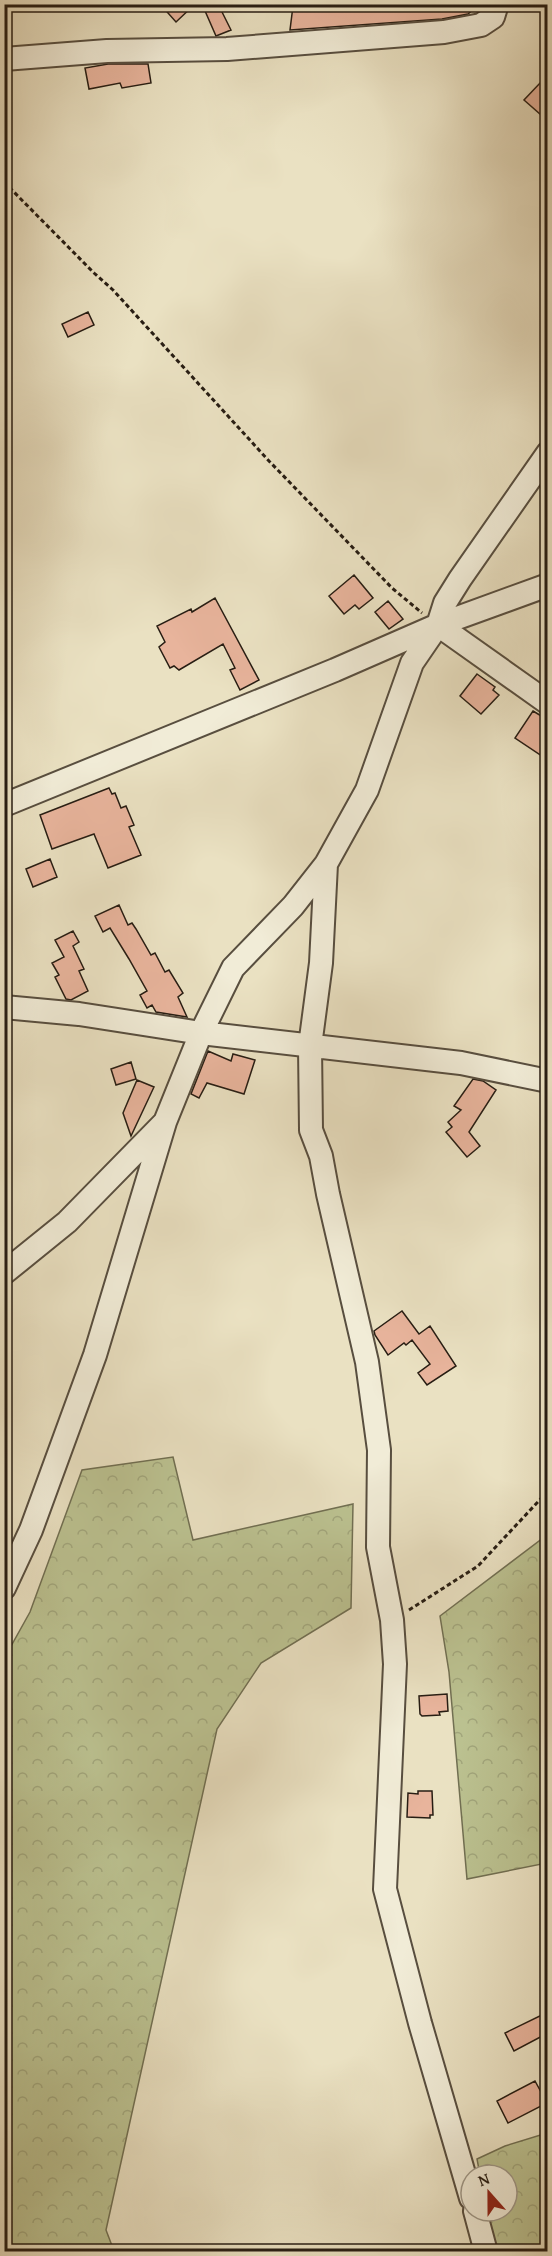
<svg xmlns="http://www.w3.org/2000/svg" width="552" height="2256" viewBox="0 0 552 2256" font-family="'Gentium Book Plus',serif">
<defs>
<pattern id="forest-crowns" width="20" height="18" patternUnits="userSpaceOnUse" patternTransform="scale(1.5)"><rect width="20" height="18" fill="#bbc190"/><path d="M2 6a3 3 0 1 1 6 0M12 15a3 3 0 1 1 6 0" fill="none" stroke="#a1a57b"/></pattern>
</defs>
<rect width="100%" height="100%" fill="#eae1c2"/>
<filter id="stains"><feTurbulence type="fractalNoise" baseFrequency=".00333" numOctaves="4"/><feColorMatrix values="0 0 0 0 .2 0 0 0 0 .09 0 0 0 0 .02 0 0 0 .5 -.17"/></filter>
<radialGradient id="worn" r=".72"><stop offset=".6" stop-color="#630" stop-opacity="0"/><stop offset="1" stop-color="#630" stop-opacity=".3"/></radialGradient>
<!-- forest -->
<path fill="url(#forest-crowns)" stroke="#716f52" stroke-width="1.5" d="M 173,1457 L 193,1540 L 353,1504 L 351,1608 L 261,1663 L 217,1729 L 106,2230 L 114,2251 L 5,2251 L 5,1657 L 30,1612 L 82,1470 Z
M 547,1535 L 547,1863 L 467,1879 L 449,1672 L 440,1616 Z
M 547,2133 L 547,2251 L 495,2251 L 487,2211 L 507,2211 L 507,2175 L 480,2175 L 477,2159 L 505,2146 Z"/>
<!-- building -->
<path fill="#e8b49c" stroke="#271d13" stroke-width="1.5" d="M 160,4 L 195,4 L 176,22 Z
M 202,4 L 218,4 L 231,30 L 216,36 Z
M 301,4 L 479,4 L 468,14 L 442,19 L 290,30 L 293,6 L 301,7 Z
M 108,64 L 148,64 L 151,83 L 122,88 L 120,83 L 89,89 L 85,68 Z
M 541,82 L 548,88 L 548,121 L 524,100 Z
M 88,312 L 94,325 L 68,337 L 62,324 Z
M 354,575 L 373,598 L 359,609 L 355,605 L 344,614 L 329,596 Z
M 215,598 L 259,680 L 240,690 L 230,670 L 235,668 L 223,644 L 179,670 L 174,666 L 170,668 L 159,647 L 165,642 L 157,626 L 191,609 L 192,612 Z
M 388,601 L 403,619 L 389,629 L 375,612 Z
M 477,674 L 495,687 L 493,690 L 499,695 L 481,714 L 460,696 Z
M 533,711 L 548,720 L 548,760 L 515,738 Z
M 109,788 L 112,794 L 115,793 L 121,808 L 126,806 L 134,825 L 129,827 L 141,855 L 108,868 L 94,834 L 52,849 L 40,815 Z
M 50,859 L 57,877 L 33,887 L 26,869 Z
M 119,905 L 128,925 L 132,923 L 136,929 L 151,955 L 155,953 L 165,972 L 169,970 L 183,993 L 178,997 L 187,1017 L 156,1012 L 152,1005 L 147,1008 L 140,995 L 147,991 L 129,959 L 110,928 L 103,932 L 95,916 Z
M 73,931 L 79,942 L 73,946 L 84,969 L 79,971 L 88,991 L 71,1000 L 66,999 L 55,977 L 59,975 L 52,963 L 64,957 L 55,940 Z
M 208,1051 L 231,1061 L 233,1054 L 255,1060 L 244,1094 L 207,1083 L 199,1098 L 191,1094 Z
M 131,1062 L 136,1079 L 116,1085 L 111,1069 Z
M 473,1079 L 483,1081 L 496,1090 L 469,1132 L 480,1146 L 467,1157 L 446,1132 L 452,1127 L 448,1122 L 461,1110 L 454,1106 Z
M 137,1080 L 154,1087 L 131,1136 L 123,1113 Z
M 402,1311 L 419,1334 L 430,1326 L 456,1366 L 427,1385 L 418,1373 L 430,1364 L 412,1340 L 406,1345 L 404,1343 L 388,1355 L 375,1335 L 374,1331 Z
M 447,1694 L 448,1711 L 439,1712 L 440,1715 L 422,1716 L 420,1714 L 419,1696 Z
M 418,1791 L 432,1791 L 433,1815 L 430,1815 L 430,1818 L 407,1817 L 408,1793 L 418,1794 Z
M 548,2012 L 548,2033 L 514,2051 L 505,2033 Z
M 535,2081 L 547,2103 L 508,2123 L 497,2101 Z"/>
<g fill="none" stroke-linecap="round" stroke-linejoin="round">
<defs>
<path id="minor" d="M 4,59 L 107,51 L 227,49 L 444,32 L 481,25 L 493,17 L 497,4
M 438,625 L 548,703
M 4,805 L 335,670 L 438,625 L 548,585
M 326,864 L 321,963 L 310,1046 L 311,1130 L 321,1156 L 328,1194 L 367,1362 L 379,1450 L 378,1547 L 392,1620 L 395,1664 L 385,1889 L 420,2023 L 471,2198
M 4,1007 L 79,1014 L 201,1033 L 461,1063 L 548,1081
M 4,1273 L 67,1222 L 164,1123
M 4,1588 L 31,1530 L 95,1355 L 165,1122 L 201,1033 L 233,968 L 293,906 L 326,864 L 367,790 L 412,663 L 438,625 L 445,603 L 460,579 L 548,453
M 475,2211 L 486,2252"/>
</defs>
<!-- minor casing -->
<use href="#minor" stroke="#584e3f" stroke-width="26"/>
<!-- path -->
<path stroke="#271d13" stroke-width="3" stroke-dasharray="4.5 3" stroke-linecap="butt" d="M 4,182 L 94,273 L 113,290 L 269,461 L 392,588 L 422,613
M 409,1610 L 478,1566 L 548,1491"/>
<!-- minor -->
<use href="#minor" stroke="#f1ecd7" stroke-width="22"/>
</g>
<!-- margin -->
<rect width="552" height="2256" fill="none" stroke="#eae1c2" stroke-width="24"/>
<rect x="6" y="6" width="540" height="2244" fill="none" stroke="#271d13" stroke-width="3"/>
<rect x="12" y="12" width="528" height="2232" fill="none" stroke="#271d13" stroke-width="1.5"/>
<!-- north arrow -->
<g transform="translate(489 2193) rotate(339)"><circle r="28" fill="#f1ecd7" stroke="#a09989" stroke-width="1.5"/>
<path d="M0-4.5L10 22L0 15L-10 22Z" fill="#8f2418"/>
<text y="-9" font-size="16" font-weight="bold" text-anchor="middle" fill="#271d13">N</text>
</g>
<rect width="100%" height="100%" filter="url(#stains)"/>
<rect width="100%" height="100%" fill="url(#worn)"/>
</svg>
